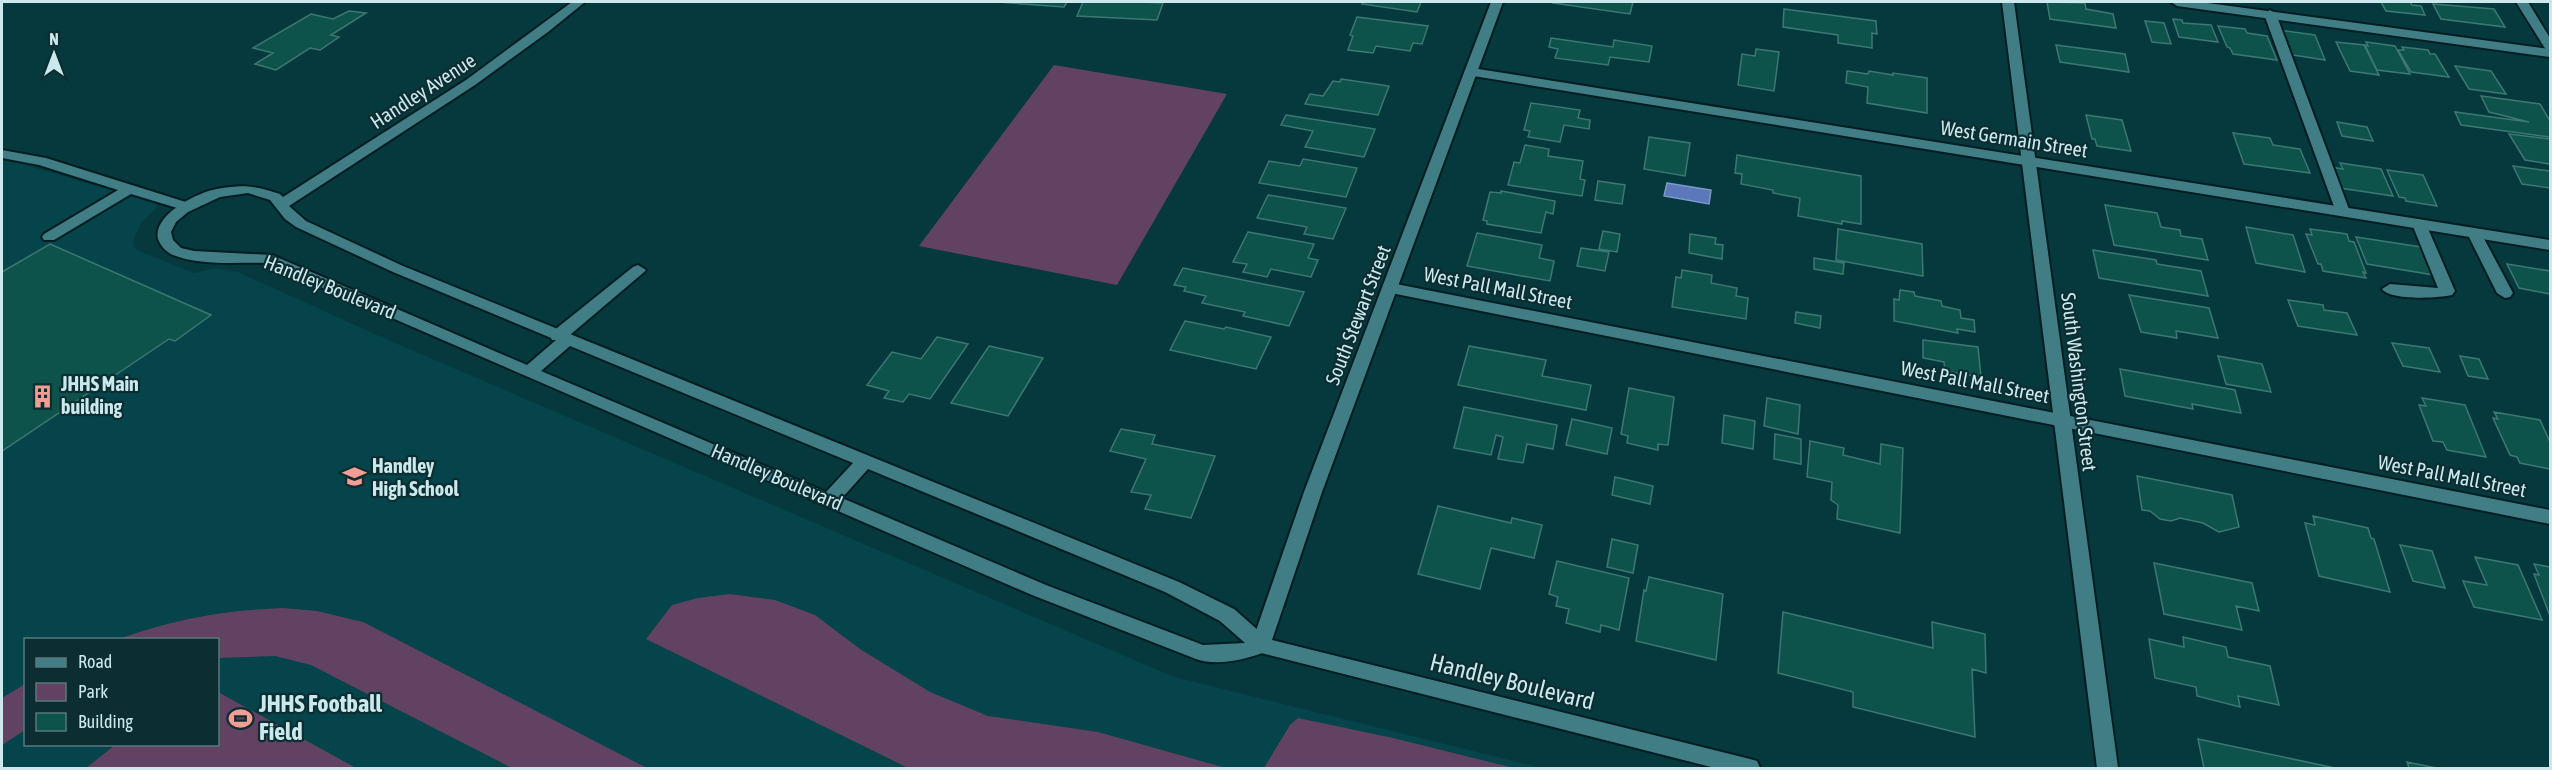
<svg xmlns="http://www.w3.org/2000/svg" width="2552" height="770" viewBox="0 0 2552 770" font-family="'Asap Condensed',sans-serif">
<rect width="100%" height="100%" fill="#06393e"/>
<!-- built -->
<path fill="#04444a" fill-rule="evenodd" d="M 2,158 L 154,203 L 157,207 L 141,223 L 133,241 L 134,247 L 137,250 L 194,273 L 217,268 L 238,272 L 388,340 L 1174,677 L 1542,768 L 2,768 ZM 26,640 L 218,640 L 218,744 L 26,744 Z"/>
<!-- green -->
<path fill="#624263" d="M 1054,65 L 1227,94 L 1117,285 L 919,246 Z
M 730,594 L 775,600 L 815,615 L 860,649 L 930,692 L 988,716 L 1098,732 L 1226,768 L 908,768 L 646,639 L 672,605 L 698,598 Z
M 283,608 L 317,611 L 363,622 L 647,768 L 512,768 L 311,665 L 275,656 L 218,658 L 218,640 L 119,639 C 175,619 225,610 283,608 Z
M 25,684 L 25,730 L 2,745 L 2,698 Z
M 218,692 L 356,768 L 357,768 L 86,768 L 115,745 L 218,744 Z
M 1298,718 L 1393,738 L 1514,768 L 1264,768 L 1290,725 Z"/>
<!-- water -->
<path fill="#5b78ba" stroke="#7d9ac9" stroke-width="1.5" d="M 1667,183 L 1711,190 L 1709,204 L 1664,196 Z"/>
<!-- building -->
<path fill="#0e524c" stroke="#3c7871" stroke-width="1.5" d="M 997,2 L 1067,2 L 1064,7 Z
M 1083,2 L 1140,2 L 1163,3 L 1157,20 L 1077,16 Z
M 1363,2 L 1421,2 L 1417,12 L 1362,4 Z
M 1554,2 L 1633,2 L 1630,14 L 1553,3 Z
M 2047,2 L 2085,3 L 2086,9 L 2113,14 L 2116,28 L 2050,19 Z
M 2381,2 L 2410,2 L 2412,5 L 2421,6 L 2425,15 L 2386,11 Z
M 2433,4 L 2494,9 L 2505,27 L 2441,19 Z
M 1784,9 L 1876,21 L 1877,34 L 1872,33 L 1872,48 L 1838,43 L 1838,35 L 1783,27 Z
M 349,11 L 366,13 L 331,35 L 339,37 L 320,50 L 310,48 L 276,70 L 255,64 L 273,53 L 253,48 L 311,14 L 333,19 Z
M 1357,17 L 1428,26 L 1422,44 L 1413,43 L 1410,51 L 1376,46 L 1373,53 L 1348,50 L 1353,36 L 1350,35 Z
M 2173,19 L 2182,20 L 2183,23 L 2211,25 L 2218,42 L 2179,37 Z
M 2145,21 L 2164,23 L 2171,44 L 2152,42 Z
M 2218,26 L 2245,29 L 2247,33 L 2267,36 L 2277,60 L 2233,54 L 2230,48 L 2227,47 Z
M 2278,30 L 2315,35 L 2325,60 L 2287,54 Z
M 1551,38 L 1613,47 L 1614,40 L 1652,46 L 1649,62 L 1610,57 L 1608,65 L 1555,58 L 1558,49 L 1549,47 Z
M 2336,42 L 2364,45 L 2379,75 L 2350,71 Z
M 2366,42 L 2395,46 L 2410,74 L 2377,70 L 2365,45 L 2368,46 Z
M 2056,45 L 2125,54 L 2129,72 L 2060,62 Z
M 2402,47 L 2428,50 L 2430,54 L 2435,54 L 2449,77 L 2411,72 L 2398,50 L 2404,50 Z
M 1756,49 L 1779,52 L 1774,91 L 1738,85 L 1742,54 L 1755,56 Z
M 2455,66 L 2491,71 L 2506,94 L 2469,89 Z
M 1847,71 L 1868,74 L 1869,71 L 1893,75 L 1893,73 L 1927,78 L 1927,113 L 1867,103 L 1868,87 L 1846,83 Z
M 1341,79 L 1389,86 L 1378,115 L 1305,104 L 1310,94 L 1323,96 L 1333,81 L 1340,82 Z
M 2481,96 L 2540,104 L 2550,121 L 2550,137 L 2461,125 L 2455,112 L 2529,122 L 2489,112 Z
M 1531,103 L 1580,110 L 1578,118 L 1590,120 L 1589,129 L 1564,125 L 1560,142 L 1528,137 L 1530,131 L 1524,130 Z
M 1286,115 L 1375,129 L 1364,157 L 1305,147 L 1313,131 L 1281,125 Z
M 2086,115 L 2122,120 L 2131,151 L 2097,146 L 2095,139 L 2092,139 Z
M 2337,122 L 2367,127 L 2373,141 L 2342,136 Z
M 2233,133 L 2270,138 L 2273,145 L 2300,149 L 2310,173 L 2244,164 Z
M 2509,134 L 2550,139 L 2550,164 L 2525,160 Z
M 1649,137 L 1690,143 L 1685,176 L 1644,169 Z
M 1525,145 L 1549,149 L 1548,156 L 1583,161 L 1580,179 L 1585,180 L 1582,196 L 1508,185 L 1514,162 L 1520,163 Z
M 1737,155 L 1861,176 L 1861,224 L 1842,221 L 1842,224 L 1798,216 L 1800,198 L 1773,193 L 1773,190 L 1741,184 L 1742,174 L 1735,173 Z
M 1303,159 L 1357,168 L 1346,197 L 1259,183 L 1269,161 L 1300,166 Z
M 2340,163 L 2381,169 L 2393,196 L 2340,188 L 2331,167 L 2343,169 Z
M 2513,166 L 2550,171 L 2550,188 L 2522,184 Z
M 2387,170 L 2423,175 L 2437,206 L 2406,201 L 2405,198 L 2399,197 Z
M 1598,181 L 1625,185 L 1622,204 L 1595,200 Z
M 1501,191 L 1555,201 L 1553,214 L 1546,212 L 1541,233 L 1487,224 L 1487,221 L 1483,220 L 1490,192 L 1501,193 Z
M 1268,195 L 1346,208 L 1333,239 L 1304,234 L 1307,227 L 1257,218 Z
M 2105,205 L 2157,213 L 2161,227 L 2180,230 L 2181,236 L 2202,239 L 2208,260 L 2114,245 Z
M 2246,227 L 2293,235 L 2305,272 L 2256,263 Z
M 1838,229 L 1922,244 L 1923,276 L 1836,260 Z
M 2310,229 L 2347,234 L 2349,241 L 2354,242 L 2366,273 L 2363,272 L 2366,278 L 2323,271 L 2321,264 L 2318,264 L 2306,234 L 2312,235 Z
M 1603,231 L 1620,234 L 1617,252 L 1599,249 Z
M 1248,232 L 1314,244 L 1308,258 L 1318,260 L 1311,277 L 1271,269 L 1267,277 L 1243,272 L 1247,264 L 1233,262 Z
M 1477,233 L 1542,245 L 1539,258 L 1554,261 L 1550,281 L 1467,266 Z
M 1690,234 L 1716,238 L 1715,244 L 1723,245 L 1722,259 L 1689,253 Z
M 2356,237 L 2421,247 L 2434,275 L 2367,264 Z
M 50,244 L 211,315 L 175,341 L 169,339 L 2,451 L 2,272 Z
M 1581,248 L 1609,252 L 1605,271 L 1577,266 Z
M 2093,250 L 2156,260 L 2157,264 L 2201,271 L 2208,296 L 2099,278 Z
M 1814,258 L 1844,263 L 1843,274 L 1814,269 Z
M 2507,264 L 2550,271 L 2550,294 L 2519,288 Z
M 1183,268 L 1304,292 L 1289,326 L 1243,316 L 1245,312 L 1202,303 L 1206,296 L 1184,291 L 1186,287 L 1174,285 Z
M 1682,270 L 1712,275 L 1711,283 L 1737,288 L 1736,296 L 1748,298 L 1746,319 L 1672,307 L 1676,277 L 1681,278 Z
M 1900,290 L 1914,292 L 1915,296 L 1941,301 L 1942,306 L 1960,310 L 1961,318 L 1974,320 L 1975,332 L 1957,329 L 1958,333 L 1894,321 L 1894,299 L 1899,300 Z
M 2129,295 L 2209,308 L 2218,338 L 2176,331 L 2177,338 L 2141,332 Z
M 2288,300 L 2323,305 L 2324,310 L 2347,313 L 2357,335 L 2298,326 Z
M 1796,312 L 1821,316 L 1820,328 L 1795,323 Z
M 1185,321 L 1224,329 L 1226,327 L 1271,337 L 1256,369 L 1170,350 Z
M 937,337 L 968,344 L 930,399 L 909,394 L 903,402 L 884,398 L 889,391 L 867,385 L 892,352 L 921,359 Z
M 1923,340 L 1978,347 L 1981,377 L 1945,371 L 1944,362 L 1923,358 Z
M 2392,343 L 2429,348 L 2440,372 L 2403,366 Z
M 989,346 L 1043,358 L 1008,416 L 951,403 Z
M 1469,346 L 1546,360 L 1542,376 L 1591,385 L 1586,410 L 1458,385 Z
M 2218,356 L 2262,364 L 2271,392 L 2226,384 Z
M 2460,356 L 2479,359 L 2488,379 L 2468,376 Z
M 2120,369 L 2235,390 L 2241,413 L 2192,404 L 2193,409 L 2125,396 Z
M 1629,388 L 1674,397 L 1668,445 L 1658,444 L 1658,450 L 1627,443 L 1628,436 L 1621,434 Z
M 1767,398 L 1800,405 L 1798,434 L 1764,426 Z
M 2422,398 L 2465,405 L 2486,457 L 2447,450 L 2443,442 L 2433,441 L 2419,405 L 2426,406 Z
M 1464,407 L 1557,425 L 1553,449 L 1527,444 L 1523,463 L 1498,459 L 1503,437 L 1496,435 L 1491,455 L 1454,448 Z
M 2494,412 L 2540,420 L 2550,442 L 2550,469 L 2520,463 L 2517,457 L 2510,455 L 2493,418 L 2498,419 Z
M 1724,415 L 1755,421 L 1753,449 L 1722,443 Z
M 1572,419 L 1612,428 L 1607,454 L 1566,445 Z
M 1121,429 L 1155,435 L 1152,444 L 1215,456 L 1191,518 L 1145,509 L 1151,495 L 1131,492 L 1146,459 L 1110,451 Z
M 1775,434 L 1801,439 L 1801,464 L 1774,459 Z
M 1810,441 L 1844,448 L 1843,455 L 1880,464 L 1881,444 L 1903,448 L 1900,533 L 1837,519 L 1838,505 L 1831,500 L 1832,482 L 1807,477 Z
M 2137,476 L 2232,495 L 2239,527 L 2219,532 L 2203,523 L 2180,518 L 2171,521 L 2160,519 L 2150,511 L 2142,510 Z
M 1615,477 L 1653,486 L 1650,504 L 1612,495 Z
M 1438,506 L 1511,523 L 1512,518 L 1542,525 L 1534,558 L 1491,548 L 1480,589 L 1418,574 Z
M 2313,516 L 2368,528 L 2371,538 L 2374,539 L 2390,592 L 2319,576 L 2305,523 L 2315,525 Z
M 1612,539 L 1638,545 L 1633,573 L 1607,567 Z
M 2400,545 L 2432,551 L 2445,588 L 2413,581 Z
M 2475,557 L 2518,565 L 2542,620 L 2474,607 L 2463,581 L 2487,585 Z
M 1557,561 L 1629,578 L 1619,630 L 1601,625 L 1600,632 L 1566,623 L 1569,609 L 1556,606 L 1558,597 L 1549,594 Z
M 2154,563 L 2252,583 L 2259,611 L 2236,606 L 2242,630 L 2164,614 Z
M 2534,564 L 2550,567 L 2550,616 L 2534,574 L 2539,575 Z
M 1649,577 L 1723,594 L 1716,660 L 1636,641 L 1644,590 L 1646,591 Z
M 1783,612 L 1933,648 L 1932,622 L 1985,634 L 1986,673 L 1972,669 L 1975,737 L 1853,707 L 1853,692 L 1778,673 Z
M 2183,637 L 2226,647 L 2228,657 L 2270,666 L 2279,705 L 2238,696 L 2240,707 L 2197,696 L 2196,687 L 2155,678 L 2149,639 L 2184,647 Z
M 2198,739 L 2335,768 L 2204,768 Z
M 2407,762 L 2436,768 L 2409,768 Z"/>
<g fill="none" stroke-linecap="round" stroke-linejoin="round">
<defs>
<path id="service" d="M 2270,10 L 2276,14 L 2350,212 L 2348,215 L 2343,216 L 2336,212 L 2264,14 Z
M 2,150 L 46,158 L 192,204 L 194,207 L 187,211 L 131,194 L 54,240 L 44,240 L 42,237 L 44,234 L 118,190 L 39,165 L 2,158 Z
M 2419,219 L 2426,224 L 2455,291 L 2452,295 C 2439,298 2391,301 2382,289 L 2390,284 L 2438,288 L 2412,224 Z
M 2474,228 L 2481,233 L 2513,293 L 2510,297 L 2505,298 L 2497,293 L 2467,233 Z
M 638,265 L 646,270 L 643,273 L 564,340 L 552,340 L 550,336 L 552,332 L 633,267 Z"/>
<path id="minor" d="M 572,2 L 585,2 L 548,32 L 475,85 L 289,206 L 306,221 L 403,266 L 1179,582 L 1234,609 L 1268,639 L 1271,645 L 1268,651 C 1247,659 1218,667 1196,659 L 1032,595 L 265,263 C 236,262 200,266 173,255 C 166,252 160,245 158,239 C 152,215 198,192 217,189 C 244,184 255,186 280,194 L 283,197 L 466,80 ZM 248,193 L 270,200 L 285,219 L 296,227 L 393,272 L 556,340 L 527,365 L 272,255 L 194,251 L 181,248 L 173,240 L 171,232 L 176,222 L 188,212 L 220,197 ZM 570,346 L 853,463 L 826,492 L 541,371 ZM 868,469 L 1165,592 L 1220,621 L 1245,643 L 1203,645 L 1046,585 L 842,498 Z
M 2171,2 L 2200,2 L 2550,49 L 2550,57 L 2177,6 Z
M 1472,68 L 2550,240 L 2550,250 L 1467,75 L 1466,72 L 1467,69 Z
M 1391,283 L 2550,510 L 2550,524 L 1386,292 L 1383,288 L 1386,284 Z"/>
<path id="tertiary" d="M 1491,2 L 1503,2 L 1322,492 L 1272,640 L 1750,759 L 1757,761 L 1760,768 L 1715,768 L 1261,653 L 1254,651 L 1251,645 L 1304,492 Z
M 2002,2 L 2014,2 L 2118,768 L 2097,768 Z"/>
<path id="secondary" d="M 2516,2 L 2528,2 L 2550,38 L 2550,51 L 2546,50 Z"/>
</defs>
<!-- service casing -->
<use href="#service" stroke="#001e22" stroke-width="4"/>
<!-- minor casing -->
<use href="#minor" stroke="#001e22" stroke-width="4"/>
<!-- tertiary casing -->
<use href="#tertiary" stroke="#001e22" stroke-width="4"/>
<!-- secondary casing -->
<use href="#secondary" stroke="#001e22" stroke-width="4"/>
<!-- service -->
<use href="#service" fill="#417d84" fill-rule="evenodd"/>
<!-- minor -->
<use href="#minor" fill="#417d84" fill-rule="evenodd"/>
<!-- tertiary -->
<use href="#tertiary" fill="#417d84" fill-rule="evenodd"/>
<!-- secondary -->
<use href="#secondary" fill="#417d84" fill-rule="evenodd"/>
</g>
<!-- icons -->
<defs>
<symbol id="building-bare" viewBox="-9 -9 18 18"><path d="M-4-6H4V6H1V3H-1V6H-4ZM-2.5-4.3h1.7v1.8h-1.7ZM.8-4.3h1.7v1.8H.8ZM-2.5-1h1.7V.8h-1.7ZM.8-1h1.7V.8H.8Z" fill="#f59c94" stroke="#0c2d31" stroke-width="2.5" paint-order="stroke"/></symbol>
<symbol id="school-bare" viewBox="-9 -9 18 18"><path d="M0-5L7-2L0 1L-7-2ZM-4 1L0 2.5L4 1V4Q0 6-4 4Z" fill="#f59c94" stroke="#0c2d31" stroke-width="2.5" paint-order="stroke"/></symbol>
<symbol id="stadium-bare" viewBox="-9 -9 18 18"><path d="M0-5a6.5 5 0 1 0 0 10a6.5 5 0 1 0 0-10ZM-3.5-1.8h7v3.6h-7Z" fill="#f59c94" stroke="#0c2d31" stroke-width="2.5" paint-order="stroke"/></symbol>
</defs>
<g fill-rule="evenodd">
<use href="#building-bare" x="26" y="380" width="33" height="33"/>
<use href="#school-bare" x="338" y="460" width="33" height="33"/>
<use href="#stadium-bare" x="224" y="702" width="33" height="33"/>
</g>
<g text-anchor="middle" stroke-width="4.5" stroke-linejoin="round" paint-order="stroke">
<!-- street labels -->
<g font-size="20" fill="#cbe9ed" stroke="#0c2d31">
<text transform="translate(423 91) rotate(-33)" y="7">Handley Avenue</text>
<text transform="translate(2014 139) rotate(9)" y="7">West Germain Street</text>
<text transform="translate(330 287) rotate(22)" y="7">Handley Boulevard</text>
<text transform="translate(1498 288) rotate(11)" y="7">West Pall Mall Street</text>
<text transform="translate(1358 315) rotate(-69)" y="7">South Stewart Street</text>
<text transform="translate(1975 382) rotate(11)" y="7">West Pall Mall Street</text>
<text transform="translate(2079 382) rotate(83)" y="7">South Washington Street</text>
<text transform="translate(2452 476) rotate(11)" y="7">West Pall Mall Street</text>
<text transform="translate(777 477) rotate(23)" y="7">Handley Boulevard</text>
</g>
<!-- poi labels -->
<g font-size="20" font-weight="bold" fill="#cbe9ed" stroke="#0c2d31" text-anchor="start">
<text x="61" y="391">JHHS Main<tspan x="61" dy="23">building</tspan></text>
<text x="372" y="473">Handley<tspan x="372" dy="23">High School</tspan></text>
</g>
<!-- near-street labels -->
<g font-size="24" fill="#cbe9ed" stroke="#0c2d31">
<text transform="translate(1512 682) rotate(14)" y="8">Handley Boulevard</text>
</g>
<!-- near-poi labels -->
<g font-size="24" font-weight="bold" fill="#cbe9ed" stroke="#0c2d31" text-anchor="start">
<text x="259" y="712">JHHS Football<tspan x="259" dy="28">Field</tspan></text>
</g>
</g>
<!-- border -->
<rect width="2552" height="770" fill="none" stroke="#cbe9ed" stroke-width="6"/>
<!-- legend -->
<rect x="24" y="638" width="195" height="108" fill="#0c2d31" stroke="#58787c" stroke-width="1.5"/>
<rect x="36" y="658" width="30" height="9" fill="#417d84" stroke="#58787c" stroke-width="1.5"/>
<text x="78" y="668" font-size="18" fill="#cbe9ed">Road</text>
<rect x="36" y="683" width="30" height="18" fill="#624263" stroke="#58787c" stroke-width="1.5"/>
<text x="78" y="698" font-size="18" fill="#cbe9ed">Park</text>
<rect x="36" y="713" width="30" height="18" fill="#0e524c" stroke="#58787c" stroke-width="1.5"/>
<text x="78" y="728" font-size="18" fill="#cbe9ed">Building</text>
<!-- north arrow -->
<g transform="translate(54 54)" stroke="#0c2d31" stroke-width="4.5" paint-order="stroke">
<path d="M0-4.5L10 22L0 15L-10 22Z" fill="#cbe9ed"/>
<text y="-9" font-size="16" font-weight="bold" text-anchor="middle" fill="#cbe9ed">N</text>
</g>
</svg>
